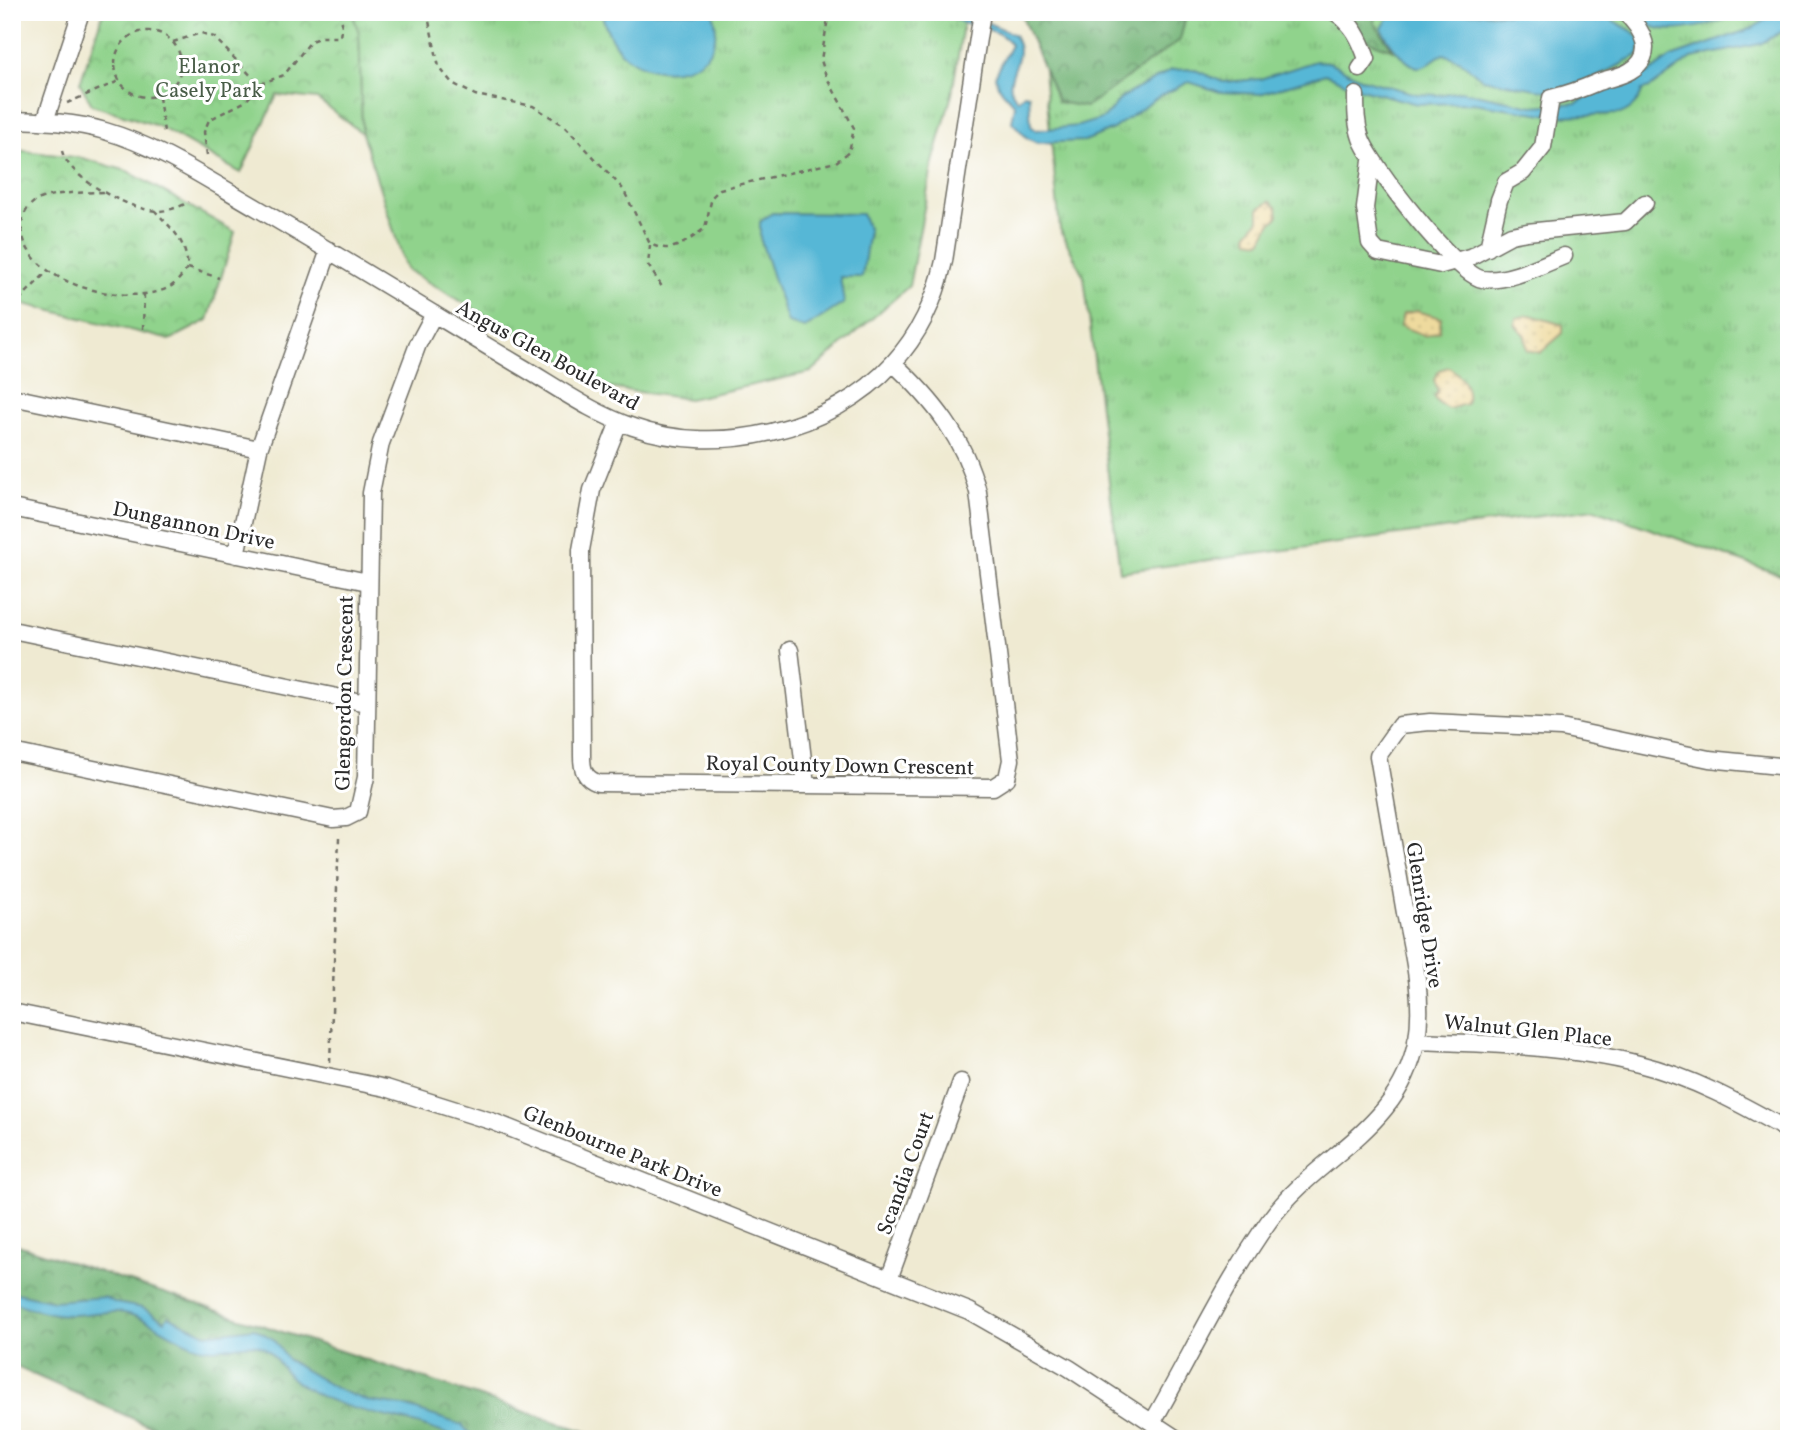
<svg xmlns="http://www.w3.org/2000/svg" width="1801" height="1451" viewBox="0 0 1801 1451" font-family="Vollkorn,serif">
<defs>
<pattern id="grass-tufts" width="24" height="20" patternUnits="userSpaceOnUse" patternTransform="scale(1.75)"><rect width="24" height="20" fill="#90d38c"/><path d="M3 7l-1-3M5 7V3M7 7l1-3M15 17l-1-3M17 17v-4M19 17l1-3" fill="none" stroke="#7cb579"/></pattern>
<pattern id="forest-crowns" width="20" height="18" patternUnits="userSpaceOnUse" patternTransform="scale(1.75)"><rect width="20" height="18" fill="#74b578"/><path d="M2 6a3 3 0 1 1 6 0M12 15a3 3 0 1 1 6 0" fill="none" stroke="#5f9363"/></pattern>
<pattern id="sand-dots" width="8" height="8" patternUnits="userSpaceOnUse" patternTransform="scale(1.75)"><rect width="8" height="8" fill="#eeda9e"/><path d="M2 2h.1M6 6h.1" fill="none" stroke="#cb8" stroke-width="1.8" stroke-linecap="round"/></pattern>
<pattern id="park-crowns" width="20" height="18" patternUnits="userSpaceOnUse" patternTransform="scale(1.75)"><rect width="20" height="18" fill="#90d38c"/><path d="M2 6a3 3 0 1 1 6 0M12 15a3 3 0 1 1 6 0" fill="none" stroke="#7cb579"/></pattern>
</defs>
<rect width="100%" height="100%" fill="#fff"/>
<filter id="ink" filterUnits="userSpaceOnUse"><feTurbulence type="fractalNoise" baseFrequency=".0143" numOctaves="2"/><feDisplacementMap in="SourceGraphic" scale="14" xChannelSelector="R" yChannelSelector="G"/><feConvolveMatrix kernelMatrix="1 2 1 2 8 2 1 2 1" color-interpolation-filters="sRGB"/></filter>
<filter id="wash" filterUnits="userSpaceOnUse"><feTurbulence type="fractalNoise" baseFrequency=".00686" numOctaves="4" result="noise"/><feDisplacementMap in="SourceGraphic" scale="28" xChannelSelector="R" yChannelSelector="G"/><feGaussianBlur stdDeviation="1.57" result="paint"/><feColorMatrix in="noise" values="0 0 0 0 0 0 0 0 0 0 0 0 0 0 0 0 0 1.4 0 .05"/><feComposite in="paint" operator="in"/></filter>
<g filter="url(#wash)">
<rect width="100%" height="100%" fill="#efead2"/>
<!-- grass -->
<path fill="url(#grass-tufts)" stroke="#5e7f5c" stroke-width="2" d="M 352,12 L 965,12 L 952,94 L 933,162 L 909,286 L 811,372 L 689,399 L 609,388 L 406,269 L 362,133 L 359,33 Z
M 1038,12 L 1789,12 L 1789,578 L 1594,509 L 1120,572 L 1084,277 L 1060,229 Z"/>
<!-- forest -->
<path fill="url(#forest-crowns)" stroke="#507052" stroke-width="2" d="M 1020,12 L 1187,12 L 1180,40 L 1086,107 L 1058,102 Z
M 1324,12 L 1376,12 L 1374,22 L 1393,50 L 1346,33 Z
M 12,1243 L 608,1439 L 179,1439 L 12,1365 Z"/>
<!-- sand -->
<path fill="url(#sand-dots)" stroke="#8c8264" stroke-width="2" d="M 1270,201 L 1277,208 L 1278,217 L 1270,224 L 1261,242 L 1249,240 L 1247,234 L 1259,220 L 1259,209 Z
M 1416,311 L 1441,318 L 1439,331 L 1426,336 L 1400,326 L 1403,314 Z
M 1530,315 L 1563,325 L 1563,333 L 1540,353 L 1527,350 L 1525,336 L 1515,324 L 1516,318 Z
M 1449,367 C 1461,375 1471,389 1466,404 L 1448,409 L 1438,403 L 1434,397 L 1438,391 L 1434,380 L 1439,370 Z"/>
<!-- park -->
<path fill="url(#park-crowns)" stroke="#5e7f5c" stroke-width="2" d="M 103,12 L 352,12 L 359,33 L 362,133 L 317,99 L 277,95 L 241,173 L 158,126 L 92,105 L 80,83 Z
M 16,150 L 82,158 L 127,171 L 235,232 L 208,320 L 170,340 L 12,301 L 12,163 Z"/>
<!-- water -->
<path fill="#57b7d6" stroke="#417180" stroke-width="2" d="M 601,12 L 713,12 C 731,73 655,87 620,51 C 610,40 605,26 601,12 Z
M 953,12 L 964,12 L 1015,35 C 1016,40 1019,46 1019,51 C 1018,71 1001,83 1018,100 L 1024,94 L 1029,95 L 1031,126 L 1036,130 L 1078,126 L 1104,118 L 1122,97 L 1171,70 L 1193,69 L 1223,82 L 1260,79 L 1316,61 L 1329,62 L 1362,79 L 1417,94 L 1438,95 L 1461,91 L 1532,106 L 1576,103 L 1601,90 L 1649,73 L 1671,57 L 1753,28 L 1776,12 L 1789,12 L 1789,28 L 1760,44 L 1692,58 L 1650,88 L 1642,90 C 1640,101 1631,110 1620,114 L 1557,116 L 1473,103 L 1417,104 L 1357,88 L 1325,74 L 1260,94 L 1220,92 L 1189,82 L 1158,97 L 1113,129 L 1085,141 L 1037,143 L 1027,138 L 1012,122 L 1015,105 L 998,86 L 995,76 L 1011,45 C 999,25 972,31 953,18 Z
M 1392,12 L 1603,15 L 1632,31 L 1642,41 L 1638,55 L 1598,77 L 1552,92 L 1483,79 L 1459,60 L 1444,54 C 1435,56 1429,67 1420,67 C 1407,68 1386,39 1382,28 Z
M 1637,12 L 1742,12 C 1721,23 1672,37 1649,25 C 1645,22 1641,16 1637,12 Z
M 772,213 L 862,214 L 869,230 L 862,277 L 840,277 L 844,303 L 805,328 L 788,323 L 760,238 L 760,222 Z
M 12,1292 L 54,1301 L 104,1297 L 116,1303 L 143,1308 L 165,1321 L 168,1316 L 206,1334 L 254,1328 L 273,1339 L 288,1360 L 339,1390 L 368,1401 L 404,1406 L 462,1425 L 475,1439 C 451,1439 432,1427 409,1422 C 369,1412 329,1406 295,1381 C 281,1371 274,1349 257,1345 C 239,1342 221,1352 204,1348 C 174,1342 150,1315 117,1312 C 101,1311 85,1315 69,1315 C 49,1315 31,1308 12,1302 Z"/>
</g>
<g filter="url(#ink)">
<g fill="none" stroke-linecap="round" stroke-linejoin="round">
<defs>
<path id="minor" d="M 1335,12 C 1353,24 1360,39 1367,59 L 1360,69
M 1356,95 C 1356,110 1356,124 1361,138 C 1370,164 1456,274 1482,279 C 1506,283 1542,265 1564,256
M 12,120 C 43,121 75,122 105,131 C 160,147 208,180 257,208 C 344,259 430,312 517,364 C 555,386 592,413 633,427 C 718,457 832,431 893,363 C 919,335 936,298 944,261 L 982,12
M 45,121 L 81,12
M 1371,161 L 1365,208 L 1370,243 L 1378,252 L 1441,265 L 1470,257 L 1511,235 L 1527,232 L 1625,222 L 1645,203
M 1488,248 L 1499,200 L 1506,182 L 1523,172 L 1543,147 L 1551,98 C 1568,94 1582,89 1598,82 C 1609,78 1620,77 1630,71 C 1657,55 1643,29 1624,12
M 12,397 L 259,449
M 619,422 L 592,490 L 581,550 L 582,756 C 582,769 584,778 598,783 L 993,787 L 1007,778 L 1011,760 L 978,492 C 964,438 933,400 893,363
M 12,508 L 368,582
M 236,555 L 259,449 L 329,250
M 12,630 L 366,703
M 790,650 L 806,785
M 12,752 L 333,819 L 346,818 L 358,812 L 366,777 L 371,493 L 381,443 L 418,344 L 434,314
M 12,1012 L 386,1088 L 494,1122 L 969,1311 L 1069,1368 L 1177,1439
M 1416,1041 C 1490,1044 1567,1046 1639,1064 C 1692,1077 1741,1104 1789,1131
M 889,1279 L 961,1082
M 1152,1423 C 1191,1356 1224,1284 1269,1221 C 1318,1153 1400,1131 1417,1039 C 1424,998 1413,953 1405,913 C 1396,860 1387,808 1378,756 L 1400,725 L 1430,722 L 1561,728 L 1709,759 L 1789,767"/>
</defs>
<!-- minor casing -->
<use href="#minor" stroke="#706e65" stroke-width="19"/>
<!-- path -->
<path stroke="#706e65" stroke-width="2.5" stroke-dasharray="5 5" stroke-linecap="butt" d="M 427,12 L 439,67 L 452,83 L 475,95 L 533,106 L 565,126 L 623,189 L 650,244 C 672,255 688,241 705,228 L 712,197 L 720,189 L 836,162 L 849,152 L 854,128 L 826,76 L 821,60 L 829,12
M115 64a33 33 0 1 1 66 0a33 33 0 1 1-66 0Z
M 173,42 L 201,33 L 214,37 L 259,84
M 159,97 L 164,132
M 67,103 L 119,81
M 62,151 C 69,179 130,210 157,211 C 169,211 179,207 189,202
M 207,155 L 204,132 L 209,120 L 246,101 L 260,84 L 284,75 L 311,41 L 321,37 L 340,37 L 342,22 L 339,12
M 103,192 C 82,193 52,191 34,202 C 27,207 22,217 22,225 C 20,283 127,309 170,287 C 177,283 183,274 188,268 C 185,239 174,231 155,211
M 12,218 L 22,221
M 650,245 L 648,265 L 664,290
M 188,268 L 219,278
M 12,307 L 47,272
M 143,329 L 144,295
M 330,1062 L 339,838"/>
<!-- minor -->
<use href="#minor" stroke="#fff" stroke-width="16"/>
</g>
</g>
<g text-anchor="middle" stroke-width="6" stroke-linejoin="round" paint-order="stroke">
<!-- park labels -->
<g font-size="21" fill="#495d48" stroke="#fff">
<text x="209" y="73">Elanor<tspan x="209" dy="24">Casely Park</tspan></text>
</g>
<!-- street labels -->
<g font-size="21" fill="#2b2b2b" stroke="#fff">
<text transform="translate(548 355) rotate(29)" y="7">Angus Glen Boulevard</text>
<text transform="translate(194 525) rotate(12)" y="7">Dungannon Drive</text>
<text transform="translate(344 693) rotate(-89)" y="7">Glengordon Crescent</text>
<text transform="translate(840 765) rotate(1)" y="7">Royal County Down Crescent</text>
<text transform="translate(1425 915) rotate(81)" y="7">Glenridge Drive</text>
<text transform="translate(1528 1030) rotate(6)" y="7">Walnut Glen Place</text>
<text transform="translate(623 1151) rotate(22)" y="7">Glenbourne Park Drive</text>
<text transform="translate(905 1173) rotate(-70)" y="7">Scandia Court</text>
</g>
</g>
<!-- margin -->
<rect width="1801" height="1451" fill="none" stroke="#fff" stroke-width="42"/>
</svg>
